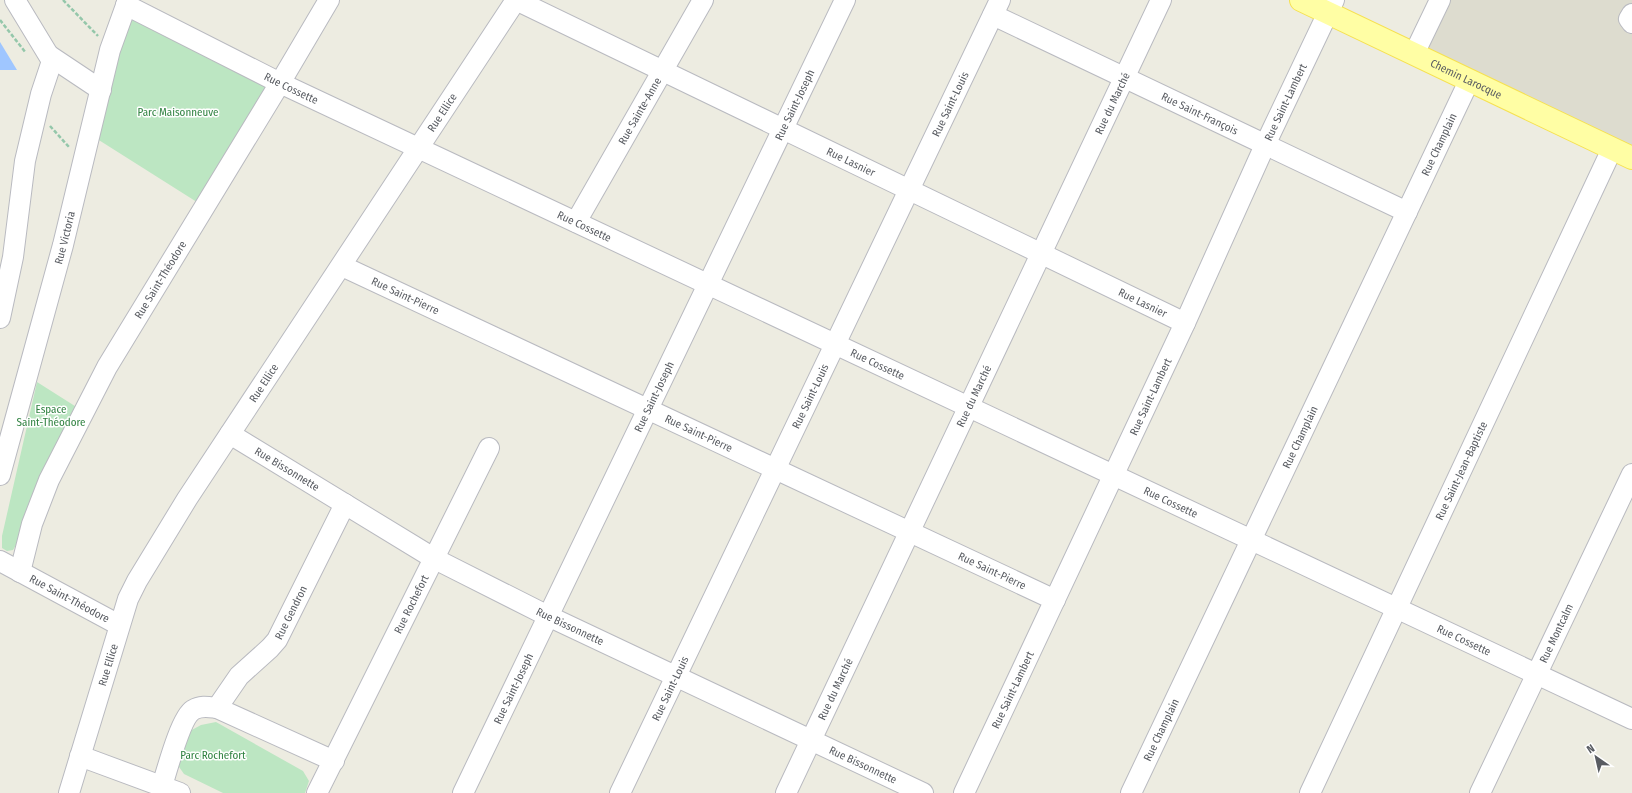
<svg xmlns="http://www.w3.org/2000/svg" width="1632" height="793" viewBox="0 0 1632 793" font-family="'Fira Sans Condensed',sans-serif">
<rect width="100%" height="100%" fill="#edece1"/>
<!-- education -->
<path fill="#dddccf" d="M 1443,0 L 1632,0 L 1632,155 L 1417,54 Z"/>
<!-- green -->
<path fill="#bce6c2" d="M 132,14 L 272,85 L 200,204 L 94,137 L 118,49 Z
M 37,382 L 78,408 L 16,545 L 13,550 L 7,551 L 2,548 L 2,536 Z
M 216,722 L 303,771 L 309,781 L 305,793 L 223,793 L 184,774 L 177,764 L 188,732 L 201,725 Z"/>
<!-- water -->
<path fill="#9fc6ff" d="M 0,42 L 17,70 L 0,70 Z"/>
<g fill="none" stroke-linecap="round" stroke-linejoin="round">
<defs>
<g id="minor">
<path id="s1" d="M 516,0 L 1185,323"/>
<path id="s2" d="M 126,5 L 280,83 L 1632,719"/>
<path d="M 1632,14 L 1629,19 L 1632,23"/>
<path id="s3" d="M 993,15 L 1407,212"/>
<path d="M 1414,54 L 1440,0"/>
<path d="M 50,56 L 101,90"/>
<path id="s4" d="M 576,222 L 703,0"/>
<path id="s5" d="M 342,266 L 1055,600"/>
<path d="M 0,318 L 13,257 L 25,161 L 41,94 L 52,61 L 15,0"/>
<path id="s6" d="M 230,434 L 435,559 L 548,616 L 923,793"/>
<path id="s7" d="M 0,475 L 63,245 L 110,50 L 128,0"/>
<path id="s8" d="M 0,561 L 119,625"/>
<path id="s9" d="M 20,572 L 32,524 L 49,480 L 107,367 L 280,83 L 329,0"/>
<path id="s10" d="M 217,708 L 239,676 L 270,648 L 277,640 L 345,504"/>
<path d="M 80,756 L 180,793"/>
<path d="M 162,786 C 167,770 181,717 193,710 C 201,705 209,707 217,708 L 334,761"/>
<path id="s11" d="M 69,793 L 128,599 L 137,581 L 187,499 L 516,0"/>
<path id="s12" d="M 317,793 L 489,448"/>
<path id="s13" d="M 463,793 L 845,0"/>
<path id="s14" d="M 620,793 L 1000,0"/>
<path id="s15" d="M 786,793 L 1161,0"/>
<path id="s16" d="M 964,793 L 1185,323 L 1265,145 L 1334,0"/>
<path id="s17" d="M 1131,793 L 1469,81"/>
<path id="s18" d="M 1310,793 L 1612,149"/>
<path id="s19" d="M 1480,793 L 1632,474"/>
</g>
<g id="major">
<path id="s20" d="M 1301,0 L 1632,158"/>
</g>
</defs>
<!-- minor casing -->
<use href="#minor" stroke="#b9bac0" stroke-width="22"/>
<!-- major casing -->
<use href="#major" stroke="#f6e151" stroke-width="24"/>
<!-- path -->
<path stroke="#94c7aa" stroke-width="2.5" stroke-dasharray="4 2" stroke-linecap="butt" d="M 63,0 L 98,36
M 0,20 L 26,53
M 50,126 L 69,147"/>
<!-- minor -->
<use href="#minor" stroke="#fff" stroke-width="20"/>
<!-- major -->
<use href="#major" stroke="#fffea4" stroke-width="22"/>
</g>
<g text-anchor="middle" stroke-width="3" stroke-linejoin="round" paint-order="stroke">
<!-- street labels -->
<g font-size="11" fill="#595c62" stroke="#fff">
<text dy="4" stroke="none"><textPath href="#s20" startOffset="183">Chemin Larocque</textPath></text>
<text dy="4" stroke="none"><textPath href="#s2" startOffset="185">Rue Cossette</textPath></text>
<text dy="4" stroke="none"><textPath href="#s16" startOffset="762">Rue Saint-Lambert</textPath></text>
<text dy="4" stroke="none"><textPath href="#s14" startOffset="764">Rue Saint-Louis</textPath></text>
<text dy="4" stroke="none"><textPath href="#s15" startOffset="763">Rue du Marché</textPath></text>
<text dy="4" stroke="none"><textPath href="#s13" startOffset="764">Rue Saint-Joseph</textPath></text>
<text dy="4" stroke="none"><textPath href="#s4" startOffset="128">Rue Sainte-Anne</textPath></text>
<text dy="4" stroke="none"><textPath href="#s11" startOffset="782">Rue Ellice</textPath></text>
<text dy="4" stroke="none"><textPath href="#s3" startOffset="229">Rue Saint-François</textPath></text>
<text dy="4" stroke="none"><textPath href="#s17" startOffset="718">Rue Champlain</textPath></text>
<text dy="4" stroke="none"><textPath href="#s1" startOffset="372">Rue Lasnier</textPath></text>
<text dy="4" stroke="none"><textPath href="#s2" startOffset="509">Rue Cossette</textPath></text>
<text dy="4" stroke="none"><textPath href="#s7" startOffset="246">Rue Victoria</textPath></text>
<text dy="4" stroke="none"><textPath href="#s9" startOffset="326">Rue Saint-Théodore</textPath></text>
<text dy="4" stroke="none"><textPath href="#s5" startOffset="70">Rue Saint-Pierre</textPath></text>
<text dy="4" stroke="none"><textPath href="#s1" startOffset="696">Rue Lasnier</textPath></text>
<text dy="4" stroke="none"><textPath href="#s2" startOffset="833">Rue Cossette</textPath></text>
<text dy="4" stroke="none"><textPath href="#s11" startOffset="458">Rue Ellice</textPath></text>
<text dy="4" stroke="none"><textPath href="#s13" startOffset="440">Rue Saint-Joseph</textPath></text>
<text dy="4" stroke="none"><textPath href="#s14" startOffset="440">Rue Saint-Louis</textPath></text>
<text dy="4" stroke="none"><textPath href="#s15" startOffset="439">Rue du Marché</textPath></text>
<text dy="4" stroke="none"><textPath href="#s16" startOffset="438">Rue Saint-Lambert</textPath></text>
<text dy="4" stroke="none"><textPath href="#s5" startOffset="394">Rue Saint-Pierre</textPath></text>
<text dy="4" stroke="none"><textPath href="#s17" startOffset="394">Rue Champlain</textPath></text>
<text dy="4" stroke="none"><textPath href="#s6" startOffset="67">Rue Bissonnette</textPath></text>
<text dy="4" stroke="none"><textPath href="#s18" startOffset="356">Rue Saint-Jean-Baptiste</textPath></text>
<text dy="4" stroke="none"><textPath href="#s2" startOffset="1157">Rue Cossette</textPath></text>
<text dy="4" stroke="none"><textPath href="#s5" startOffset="718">Rue Saint-Pierre</textPath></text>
<text dy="4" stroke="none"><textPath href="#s8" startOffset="79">Rue Saint-Théodore</textPath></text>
<text dy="4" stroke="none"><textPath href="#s12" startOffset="211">Rue Rochefort</textPath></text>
<text dy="4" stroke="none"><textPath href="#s10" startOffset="122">Rue Gendron</textPath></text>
<text dy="4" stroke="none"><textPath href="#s6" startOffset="391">Rue Bissonnette</textPath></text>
<text dy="4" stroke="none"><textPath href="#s19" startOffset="177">Rue Montcalm</textPath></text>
<text dy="4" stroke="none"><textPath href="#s2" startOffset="1481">Rue Cossette</textPath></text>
<text dy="4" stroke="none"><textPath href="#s11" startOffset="134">Rue Ellice</textPath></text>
<text dy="4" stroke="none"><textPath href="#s13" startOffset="116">Rue Saint-Joseph</textPath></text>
<text dy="4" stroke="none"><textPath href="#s14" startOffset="116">Rue Saint-Louis</textPath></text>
<text dy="4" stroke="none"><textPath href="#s15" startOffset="115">Rue du Marché</textPath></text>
<text dy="4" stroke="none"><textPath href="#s16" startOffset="114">Rue Saint-Lambert</textPath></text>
<text dy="4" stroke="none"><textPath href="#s17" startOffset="70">Rue Champlain</textPath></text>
<text dy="4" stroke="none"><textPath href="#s6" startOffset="715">Rue Bissonnette</textPath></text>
</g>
<!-- park labels -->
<g font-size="11" fill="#308241" stroke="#fff">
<text x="178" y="116">Parc Maisonneuve</text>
<text x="51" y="413">Espace<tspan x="51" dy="13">Saint-Théodore</tspan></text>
<text x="213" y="759">Parc Rochefort</text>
</g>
</g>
<!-- north arrow -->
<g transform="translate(1596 757) rotate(326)" stroke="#ffffff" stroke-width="3" paint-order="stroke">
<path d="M0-3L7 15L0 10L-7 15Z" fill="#595c62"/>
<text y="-6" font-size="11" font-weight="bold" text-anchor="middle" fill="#595c62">N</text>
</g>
</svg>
